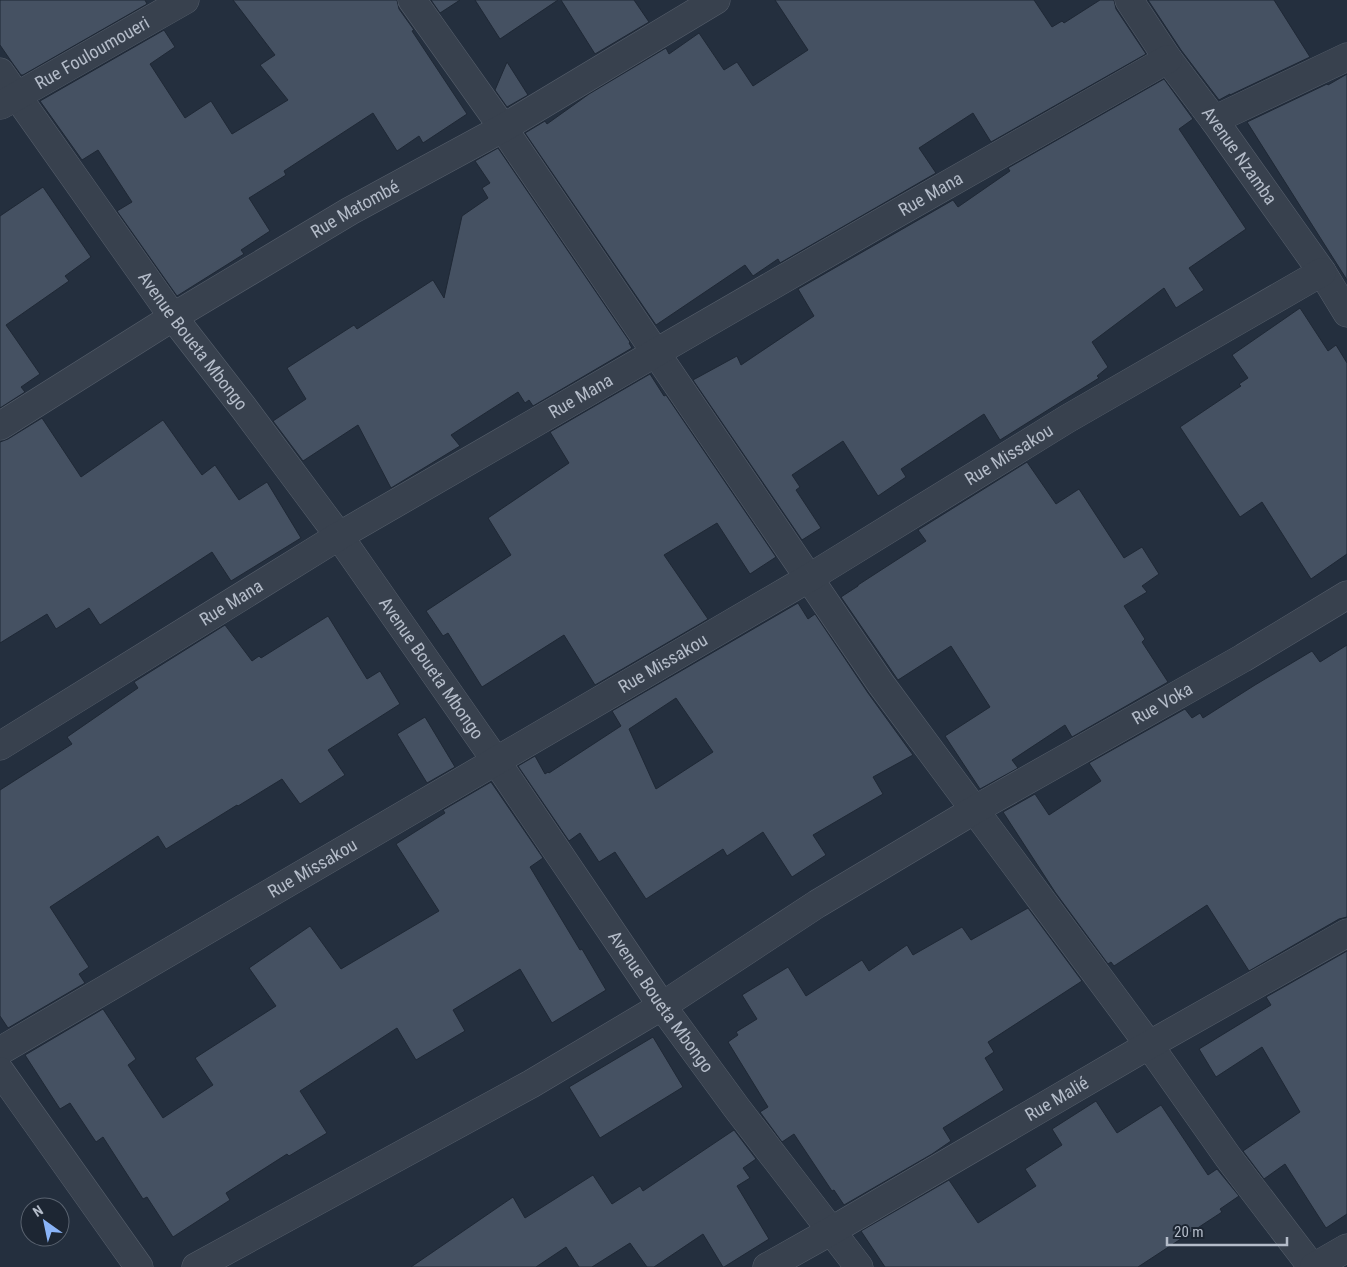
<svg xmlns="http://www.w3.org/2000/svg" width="1347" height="1267" viewBox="0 0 1347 1267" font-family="'Roboto Condensed',sans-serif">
<rect width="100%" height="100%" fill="#242f3e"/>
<!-- building -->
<path fill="#455162" stroke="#1f2835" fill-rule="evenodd" d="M 0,0 L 145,0 L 147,4 L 23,75 L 21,75 L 11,61 L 0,45 Z
M 233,0 L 397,0 L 399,9 L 414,30 L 412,31 L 467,114 L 423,143 L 419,136 L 397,151 L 373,113 L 284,171 L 286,175 L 249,198 L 270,231 L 241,250 L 244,254 L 177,296 L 117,211 L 132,202 L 98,150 L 82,160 L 40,101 L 164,30 L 175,47 L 150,64 L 185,118 L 211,101 L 232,134 L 288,100 L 260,65 L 275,55 Z
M 431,0 L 460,0 L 440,13 Z
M 475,0 L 558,0 L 500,39 Z
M 561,0 L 634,0 L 649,22 L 595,54 Z
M 775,0 L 1034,0 L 1052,27 L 1062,21 L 1064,23 L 1100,0 L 1114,0 L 1116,9 L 1146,54 L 991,142 L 973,113 L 919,148 L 936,173 L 780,263 L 778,259 L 753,276 L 745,265 L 656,325 L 525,133 L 545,121 L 547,124 L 589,94 L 666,48 L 669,54 L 699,33 L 724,70 L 737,62 L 753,86 L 808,50 Z
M 1148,0 L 1274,0 L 1310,57 L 1230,95 L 1230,94 L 1219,100 L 1181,50 Z
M 507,62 L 528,95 L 507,107 L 495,90 Z
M 1347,74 L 1347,280 L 1247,122 L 1327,84 L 1328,85 Z
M 1164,79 L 1193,119 L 1179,129 L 1246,229 L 1189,268 L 1204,290 L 1176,308 L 1164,288 L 1092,342 L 1108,367 L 1097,376 L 1099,378 L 1000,440 L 984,414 L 901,469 L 906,477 L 878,496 L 843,441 L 792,475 L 800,487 L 796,490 L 821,528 L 802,540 L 693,380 L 737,356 L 741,365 L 814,316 L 798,289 L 953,200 L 958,207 L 1010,171 L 1008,168 Z
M 498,148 L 630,342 L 629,343 L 632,348 L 533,406 L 529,400 L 525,403 L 518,392 L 451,435 L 460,446 L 391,488 L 358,425 L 303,461 L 273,421 L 306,399 L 287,368 L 354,325 L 357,329 L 433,280 L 444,298 L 462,216 L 488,198 L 482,188 L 490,183 L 475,161 Z
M 43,187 L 91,257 L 65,276 L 69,281 L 6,325 L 40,374 L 21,387 L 25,392 L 0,408 L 0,216 Z
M 1300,308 L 1328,351 L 1336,345 L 1347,363 L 1347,554 L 1311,579 L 1262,502 L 1240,517 L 1180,427 L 1241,386 L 1239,384 L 1248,378 L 1232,355 Z
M 650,374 L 664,396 L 666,395 L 776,557 L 750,574 L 717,523 L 664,555 L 708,619 L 595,685 L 564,635 L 482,687 L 448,633 L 443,636 L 426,611 L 511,555 L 488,518 L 569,463 L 550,432 Z
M 42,418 L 81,477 L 163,420 L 202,475 L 215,465 L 239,500 L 267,482 L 301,538 L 231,581 L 212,552 L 100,625 L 89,608 L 56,629 L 47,614 L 0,643 L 0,442 L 8,439 Z
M 1027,462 L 1056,504 L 1079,489 L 1124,558 L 1142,547 L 1159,574 L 1142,586 L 1147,592 L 1124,606 L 1145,639 L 1142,642 L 1168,682 L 1072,737 L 1065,725 L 1012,760 L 1018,768 L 980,789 L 945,736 L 990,707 L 951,646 L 898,680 L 841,597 L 858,586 L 858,585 L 926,541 L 918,530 Z
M 798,603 L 808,619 L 815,614 L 868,693 L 913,755 L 873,777 L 883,794 L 813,835 L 826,855 L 792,877 L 763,832 L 727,856 L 723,849 L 646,899 L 615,852 L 599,862 L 580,833 L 569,841 L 518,766 L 535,756 L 545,774 L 548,772 L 549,773 L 621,726 L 612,711 ZM 676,698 L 713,752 L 656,789 L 629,729 Z
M 328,616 L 367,679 L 380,671 L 400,704 L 328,750 L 345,775 L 300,804 L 282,779 L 238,806 L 237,805 L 166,849 L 158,836 L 50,907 L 89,967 L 79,974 L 85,983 L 8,1028 L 0,1016 L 0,790 L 72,744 L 67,737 L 138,688 L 134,682 L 225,625 L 252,661 L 259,656 L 261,658 Z
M 1347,645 L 1347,917 L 1339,919 L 1249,971 L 1207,905 L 1114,966 L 1111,962 L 1108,964 L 1055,892 L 1003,812 L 1035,794 L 1049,815 L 1101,781 L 1089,763 L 1185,709 L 1192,718 L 1200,713 L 1203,718 L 1255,685 L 1312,651 L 1320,662 Z
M 425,717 L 455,767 L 427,783 L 397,734 Z
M 491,782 L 543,858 L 530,867 L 580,950 L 582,949 L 606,990 L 552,1023 L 520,969 L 453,1010 L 465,1031 L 416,1060 L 397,1028 L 300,1091 L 327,1133 L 289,1156 L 287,1154 L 226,1193 L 230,1200 L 173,1237 L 147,1197 L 143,1199 L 103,1137 L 96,1142 L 70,1103 L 60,1109 L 25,1055 L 103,1009 L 136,1059 L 128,1065 L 163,1118 L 213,1085 L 195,1058 L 276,1006 L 249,968 L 310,926 L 341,969 L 439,911 L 396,844 L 445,813 L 443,810 Z
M 1028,908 L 1082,981 L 988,1042 L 994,1052 L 985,1058 L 1004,1090 L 943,1128 L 951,1141 L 932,1154 L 844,1205 L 834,1190 L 832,1191 L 794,1134 L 782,1142 L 760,1112 L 768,1107 L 728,1042 L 738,1035 L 736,1032 L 757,1019 L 742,995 L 788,967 L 806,996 L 862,960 L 869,971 L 907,945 L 913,955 L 962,927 L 971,940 Z
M 1347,951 L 1347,1214 L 1326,1228 L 1285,1164 L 1264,1179 L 1243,1151 L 1300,1112 L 1262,1047 L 1216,1077 L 1199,1049 L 1271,1005 L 1266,997 Z
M 653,1037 L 683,1087 L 600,1138 L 569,1087 Z
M 1096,1101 L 1117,1133 L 1161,1105 L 1208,1175 L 1217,1169 L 1239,1196 L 1220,1209 L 1222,1212 L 1138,1267 L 885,1267 L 861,1231 L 949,1180 L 978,1223 L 1036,1186 L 1025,1169 L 1062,1145 L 1052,1129 Z
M 734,1130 L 756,1159 L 743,1168 L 750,1178 L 737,1186 L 769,1239 L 724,1267 L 723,1267 L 703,1234 L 654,1267 L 647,1267 L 630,1243 L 592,1267 L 579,1267 L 566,1247 L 536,1267 L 411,1267 L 513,1197 L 525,1218 L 593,1175 L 612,1204 L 640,1186 L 643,1191 Z"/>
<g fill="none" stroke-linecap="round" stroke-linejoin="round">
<defs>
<g id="minor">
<path d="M 412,0 L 503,128 L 881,684 L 1149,1045 L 1228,1157 L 1312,1267"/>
<path id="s1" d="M 1129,0 L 1168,59 L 1214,120 L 1322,272 L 1347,313"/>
<path id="s2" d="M 0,72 L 173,317 L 243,407 L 339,536 L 496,761 L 662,1006 L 736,1107 L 859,1267"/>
<path id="s3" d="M 1,105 L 185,0"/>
<path d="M 1214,120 L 1347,57"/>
<path id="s4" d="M 0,426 L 173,317 L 350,211 L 503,128 L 716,0"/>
<path id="s5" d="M 0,746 L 339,536 L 873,227 L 1168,59"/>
<path id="s6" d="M 0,1051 L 809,578 L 1067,419 L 1322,272"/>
<path d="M 0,1071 L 139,1267"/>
<path id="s7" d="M 196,1267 L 531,1084 L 662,1006 L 817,904 L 976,809 L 1243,658 L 1347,595"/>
<path id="s8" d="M 767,1267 L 831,1231 L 1149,1045 L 1347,933"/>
<path d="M 1314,1267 L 1347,1248"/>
</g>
</defs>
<!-- minor casing -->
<use href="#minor" stroke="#565f6c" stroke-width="29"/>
<!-- minor -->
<use href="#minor" stroke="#38414e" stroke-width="28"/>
</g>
<g text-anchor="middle" stroke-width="4.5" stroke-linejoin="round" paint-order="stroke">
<!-- street labels -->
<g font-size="18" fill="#b4bcc9" stroke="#1d2633">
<text dy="6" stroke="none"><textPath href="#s3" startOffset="105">Rue Fouloumoueri</textPath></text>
<text dy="6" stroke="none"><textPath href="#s1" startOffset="191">Avenue Nzamba</textPath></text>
<text dy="6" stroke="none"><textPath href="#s5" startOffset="1082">Rue Mana</textPath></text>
<text dy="6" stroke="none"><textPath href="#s4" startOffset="416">Rue Matombé</textPath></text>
<text dy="6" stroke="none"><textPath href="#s2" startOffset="331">Avenue Boueta Mbongo</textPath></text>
<text dy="6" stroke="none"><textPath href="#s5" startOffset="678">Rue Mana</textPath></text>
<text dy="6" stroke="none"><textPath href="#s6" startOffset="1172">Rue Missakou</textPath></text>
<text dy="6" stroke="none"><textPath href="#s5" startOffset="272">Rue Mana</textPath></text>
<text dy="6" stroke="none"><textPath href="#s6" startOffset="768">Rue Missakou</textPath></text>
<text dy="6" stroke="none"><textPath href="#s2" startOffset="736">Avenue Boueta Mbongo</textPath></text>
<text dy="6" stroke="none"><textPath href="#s7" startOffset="1119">Rue Voka</textPath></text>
<text dy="6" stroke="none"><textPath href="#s6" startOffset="362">Rue Missakou</textPath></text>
<text dy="6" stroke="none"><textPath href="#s2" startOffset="1141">Avenue Boueta Mbongo</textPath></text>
<text dy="6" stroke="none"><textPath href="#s8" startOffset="335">Rue Malié</textPath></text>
</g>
</g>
<!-- north arrow -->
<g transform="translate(45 1222) rotate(327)"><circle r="24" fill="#1d2633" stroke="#59626f"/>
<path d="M0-4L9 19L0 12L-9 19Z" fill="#8ab4f8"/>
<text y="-8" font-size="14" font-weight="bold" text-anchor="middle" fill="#b4bcc9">N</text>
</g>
<!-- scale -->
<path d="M1167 1237v8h120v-8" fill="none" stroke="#b4bcc9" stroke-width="2.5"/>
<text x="1174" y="1237" font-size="15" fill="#b4bcc9" stroke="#1d2633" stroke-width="4" paint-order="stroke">20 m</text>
</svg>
